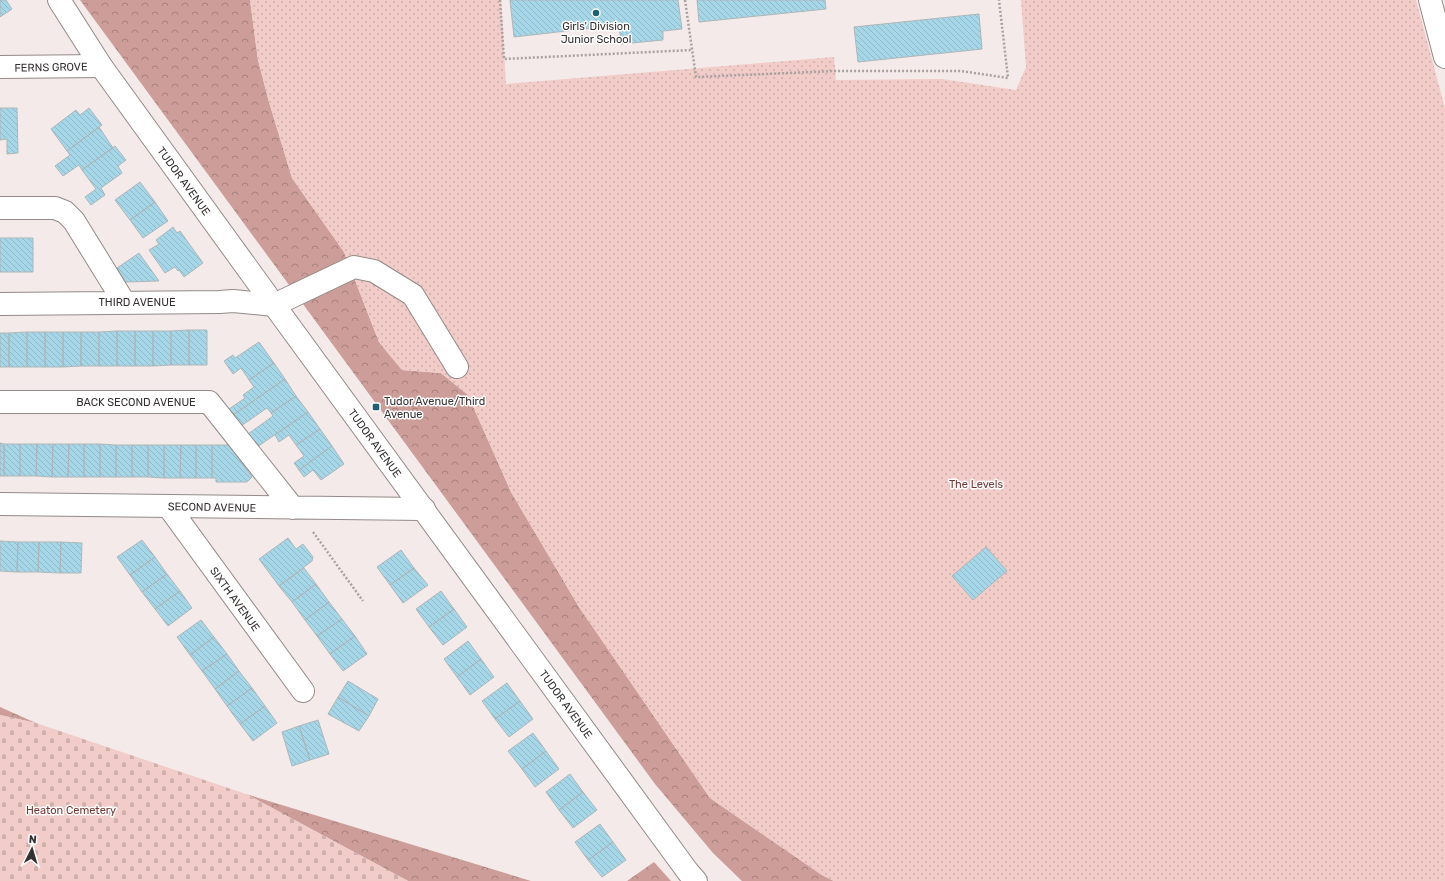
<svg xmlns="http://www.w3.org/2000/svg" width="1445" height="881" viewBox="0 0 1445 881" font-family="Rubik,sans-serif">
<defs>
<pattern id="forest-crowns" width="20" height="18" patternUnits="userSpaceOnUse"><rect width="20" height="18" fill="#cd9e99"/><path d="M2 6a3 3 0 1 1 6 0M12 15a3 3 0 1 1 6 0" fill="none" stroke="#a7817d"/></pattern>
<pattern id="cemetery-stones" width="16" height="16" patternUnits="userSpaceOnUse"><rect width="16" height="16" fill="#f1ccc8"/><path d="M2 7V4a2 2 0 0 1 4 0v3zM10 15v-3a2 2 0 0 1 4 0v3z" fill="#cfb0ac"/></pattern>
<pattern id="park-dots" width="8" height="8" patternUnits="userSpaceOnUse"><rect width="8" height="8" fill="#f1ccc8"/><path d="M2 2h.1M6 6h.1" fill="none" stroke="#cfb0ac" stroke-width="1.8" stroke-linecap="round"/></pattern>
<pattern id="building-back-hatch" width="6" height="6" patternUnits="userSpaceOnUse"><rect width="6" height="6" fill="#a6d7e8"/><path d="M-1 5l2 2M0 0l6 6M5-1l2 2" fill="none" stroke="#90b9c7"/></pattern>
</defs>
<rect width="100%" height="100%" fill="#f4eae9"/>
<!-- forest -->
<path fill="url(#forest-crowns)" d="M 80,0 L 250,0 L 258,60 L 269,102 L 292,178 L 344,252 L 379,342 L 402,370 L 441,373 L 468,395 L 511,492 L 579,607 L 710,798 L 822,875 L 834,881 L 742,881 L 713,853 L 655,784 Z
M 0,707 L 36,723 L 0,715 Z
M 246,794 L 531,881 L 408,881 Z
M 654,862 L 671,881 L 627,881 Z"/>
<!-- cemetery -->
<path fill="url(#cemetery-stones)" d="M 0,715 L 36,723 L 246,794 L 408,881 L 0,881 Z"/>
<!-- park -->
<path fill="url(#park-dots)" d="M 250,0 L 501,0 L 506,84 L 834,57 L 836,80 L 942,79 L 1016,90 L 1026,67 L 1021,0 L 1416,0 L 1445,108 L 1445,881 L 834,881 L 822,875 L 710,798 L 579,607 L 511,492 L 468,395 L 441,373 L 402,370 L 379,342 L 344,252 L 292,178 L 269,102 L 258,60 Z"/>
<!-- building -->
<path fill="url(#building-back-hatch)" stroke="#aeb6b9" d="M 0,0 L 6,0 L 12,9 L 0,17 Z
M 510,0 L 678,0 L 682,29 L 663,31 L 663,40 L 621,44 L 619,25 L 514,37 Z
M 697,0 L 825,0 L 826,9 L 699,22 Z
M 979,14 L 982,49 L 858,62 L 854,27 Z
M 0,108 L 17,108 L 18,153 L 7,154 L 7,139 L 0,140 Z
M 89,108 L 102,125 L 67,151 L 51,129 L 76,110 L 80,115 Z
M 99,127 L 113,148 L 82,170 L 79,165 L 63,176 L 55,166 L 70,155 L 67,151 Z
M 115,146 L 126,160 L 118,166 L 122,173 L 101,188 L 105,195 L 91,205 L 85,197 L 96,189 L 82,170 Z
M 140,182 L 155,202 L 130,220 L 115,200 Z
M 155,202 L 168,221 L 143,238 L 130,220 Z
M 173,227 L 177,233 L 180,231 L 203,263 L 184,277 L 179,270 L 178,271 L 175,267 L 165,273 L 149,250 L 159,244 L 156,240 Z
M 0,238 L 33,238 L 33,272 L 0,272 Z
M 139,253 L 159,281 L 126,282 L 117,268 Z
M 189,330 L 189,365 L 171,365 L 171,331 Z
M 189,330 L 207,330 L 207,365 L 189,365 Z
M 117,331 L 135,331 L 135,366 L 117,366 Z
M 117,331 L 117,366 L 99,366 L 99,332 Z
M 135,331 L 153,331 L 153,366 L 135,366 Z
M 153,331 L 171,331 L 171,365 L 153,366 Z
M 27,332 L 27,367 L 9,367 L 9,333 Z
M 27,332 L 45,332 L 45,367 L 27,367 Z
M 45,332 L 63,332 L 63,367 L 45,367 Z
M 63,332 L 81,332 L 81,366 L 63,367 Z
M 81,332 L 99,332 L 99,366 L 81,366 Z
M 0,333 L 9,333 L 9,367 L 0,367 Z
M 259,342 L 274,363 L 249,380 L 241,368 L 233,374 L 224,361 L 233,355 L 235,358 Z
M 274,363 L 285,379 L 233,415 L 229,409 L 245,398 L 243,395 L 254,387 L 249,380 Z
M 285,379 L 296,396 L 271,413 L 267,408 L 241,426 L 233,415 Z
M 296,396 L 308,412 L 257,447 L 248,434 L 273,416 L 271,413 Z
M 308,412 L 320,429 L 296,445 L 289,435 L 279,442 L 275,435 Z
M 320,429 L 332,446 L 299,470 L 294,463 L 304,456 L 296,445 Z
M 0,443 L 4,444 L 4,476 L 0,476 Z
M 4,444 L 20,444 L 20,476 L 4,476 Z
M 20,444 L 37,444 L 36,476 L 20,476 Z
M 37,444 L 53,444 L 52,477 L 36,476 Z
M 53,444 L 69,444 L 68,477 L 52,477 Z
M 69,444 L 84,444 L 84,477 L 68,477 Z
M 84,444 L 100,444 L 100,477 L 84,477 Z
M 100,444 L 116,445 L 116,477 L 100,477 Z
M 116,445 L 132,445 L 132,477 L 116,477 Z
M 132,445 L 148,445 L 148,477 L 132,477 Z
M 148,445 L 164,445 L 164,478 L 148,477 Z
M 164,445 L 181,445 L 180,478 L 164,478 Z
M 181,445 L 196,445 L 196,478 L 180,478 Z
M 196,445 L 212,445 L 212,478 L 196,478 Z
M 212,445 L 229,445 L 252,477 L 247,482 L 216,482 L 216,478 L 212,478 Z
M 332,446 L 344,464 L 321,480 L 313,470 L 304,477 L 299,470 Z
M 288,538 L 296,549 L 303,544 L 313,557 L 312,561 L 279,586 L 259,559 Z
M 142,540 L 155,557 L 130,575 L 117,557 Z
M 0,541 L 18,542 L 17,572 L 0,571 Z
M 18,542 L 39,542 L 38,572 L 17,572 Z
M 39,542 L 61,542 L 60,573 L 38,572 Z
M 61,542 L 82,543 L 81,573 L 60,573 Z
M 986,547 L 1007,571 L 973,600 L 952,576 Z
M 401,550 L 414,568 L 390,585 L 377,567 Z
M 155,557 L 167,574 L 142,592 L 130,575 Z
M 304,568 L 316,584 L 292,602 L 279,586 Z
M 414,568 L 428,585 L 403,603 L 390,585 Z
M 167,574 L 180,591 L 155,609 L 142,592 Z
M 316,584 L 329,602 L 305,620 L 292,602 Z
M 180,591 L 192,608 L 168,626 L 155,609 Z
M 441,591 L 454,609 L 429,627 L 416,609 Z
M 329,602 L 342,619 L 317,636 L 305,620 Z
M 454,609 L 467,627 L 443,645 L 429,627 Z
M 342,619 L 355,636 L 330,654 L 317,636 Z
M 201,620 L 214,637 L 190,655 L 177,637 Z
M 355,636 L 367,654 L 343,671 L 330,654 Z
M 214,637 L 227,654 L 202,671 L 190,655 Z
M 468,641 L 481,659 L 457,677 L 444,659 Z
M 227,654 L 239,671 L 215,689 L 202,671 Z
M 481,659 L 494,677 L 470,695 L 457,677 Z
M 239,671 L 252,688 L 227,706 L 215,689 Z
M 348,681 L 378,699 L 369,716 L 338,697 Z
M 507,683 L 520,701 L 495,719 L 482,701 Z
M 252,688 L 265,706 L 240,724 L 227,706 Z
M 338,697 L 369,716 L 359,731 L 328,714 Z
M 520,701 L 533,719 L 509,737 L 495,719 Z
M 265,706 L 277,723 L 253,741 L 240,724 Z
M 318,720 L 329,754 L 310,760 L 299,726 Z
M 299,726 L 310,760 L 292,766 L 282,732 Z
M 533,733 L 546,751 L 522,769 L 508,751 Z
M 546,751 L 559,769 L 535,787 L 522,769 Z
M 570,774 L 583,792 L 559,810 L 546,792 Z
M 583,792 L 597,810 L 573,828 L 559,810 Z
M 600,824 L 613,842 L 588,860 L 575,842 Z
M 613,842 L 626,860 L 602,877 L 588,860 Z"/>
<g fill="none" stroke-linecap="round" stroke-linejoin="round">
<defs>
<path id="minor" d="M 1430,0 L 1445,57
M 0,67 L 101,66
M 0,208 L 55,208 L 65,212 L 74,221 L 124,302
M 0,304 L 220,302 L 233,301 L 274,305 L 354,267 L 374,271 L 413,295 L 457,367
M 0,402 L 209,402 L 293,508
M 0,504 L 424,509
M 168,506 L 303,691"/>
<path id="major" d="M 59,0 L 101,66 L 274,305 L 688,872 L 696,881"/>
</defs>
<!-- minor casing -->
<use href="#minor" stroke="#938a89" stroke-width="24"/>
<!-- major casing -->
<use href="#major" stroke="#938a89" stroke-width="24"/>
<!-- path -->
<path stroke="#a8a1a0" stroke-width="2.5" stroke-dasharray="2 2" stroke-linecap="butt" d="M 500,0 L 504,59 L 692,50
M 685,0 L 696,77 L 835,71 L 961,71 L 1008,78 L 999,0
M 313,532 L 363,601"/>
<!-- minor -->
<use href="#minor" stroke="#fff" stroke-width="22"/>
<!-- major -->
<use href="#major" stroke="#fff" stroke-width="22"/>
</g>
<!-- markers -->
<g fill="#1d6073" stroke="#fff" stroke-width="1.5">
<circle cx="596" cy="13" r="4"/>
<rect x="372" y="403" width="8" height="8" rx="2"/>
</g>
<g text-anchor="middle" stroke-width="3" stroke-linejoin="round" paint-order="stroke">
<!-- poi labels -->
<g font-size="11" fill="#353131" stroke="#fff">
<text x="596" y="30">Girls' Division<tspan x="596" dy="13">Junior School</tspan></text>
<text x="384" y="405" text-anchor="start">Tudor Avenue/Third<tspan x="384" dy="13">Avenue</tspan></text>
</g>
<!-- street labels -->
<g font-size="11" fill="#353131" stroke="#fff">
<text transform="translate(51 67) rotate(-1)" y="4">FERNS GROVE</text>
<text transform="translate(184 181) rotate(54)" y="4">TUDOR AVENUE</text>
<text x="137" y="306">THIRD AVENUE</text>
<text x="136" y="406">BACK SECOND AVENUE</text>
<text transform="translate(375 443) rotate(54)" y="4">TUDOR AVENUE</text>
<text transform="translate(212 507) rotate(1)" y="4">SECOND AVENUE</text>
<text transform="translate(235 599) rotate(54)" y="4">SIXTH AVENUE</text>
<text transform="translate(566 704) rotate(54)" y="4">TUDOR AVENUE</text>
</g>
<!-- park labels -->
<g font-size="11" fill="#743833" stroke="#fff">
<text x="976" y="488">The Levels</text>
<text x="71" y="814">Heaton Cemetery</text>
</g>
</g>
<!-- north arrow -->
<g transform="translate(32 849) rotate(5)" stroke="#ffffff" stroke-width="3" paint-order="stroke">
<path d="M0-3L7 15L0 10L-7 15Z" fill="#353131"/>
<text y="-6" font-size="11" font-weight="bold" text-anchor="middle" fill="#353131">N</text>
</g>
</svg>
